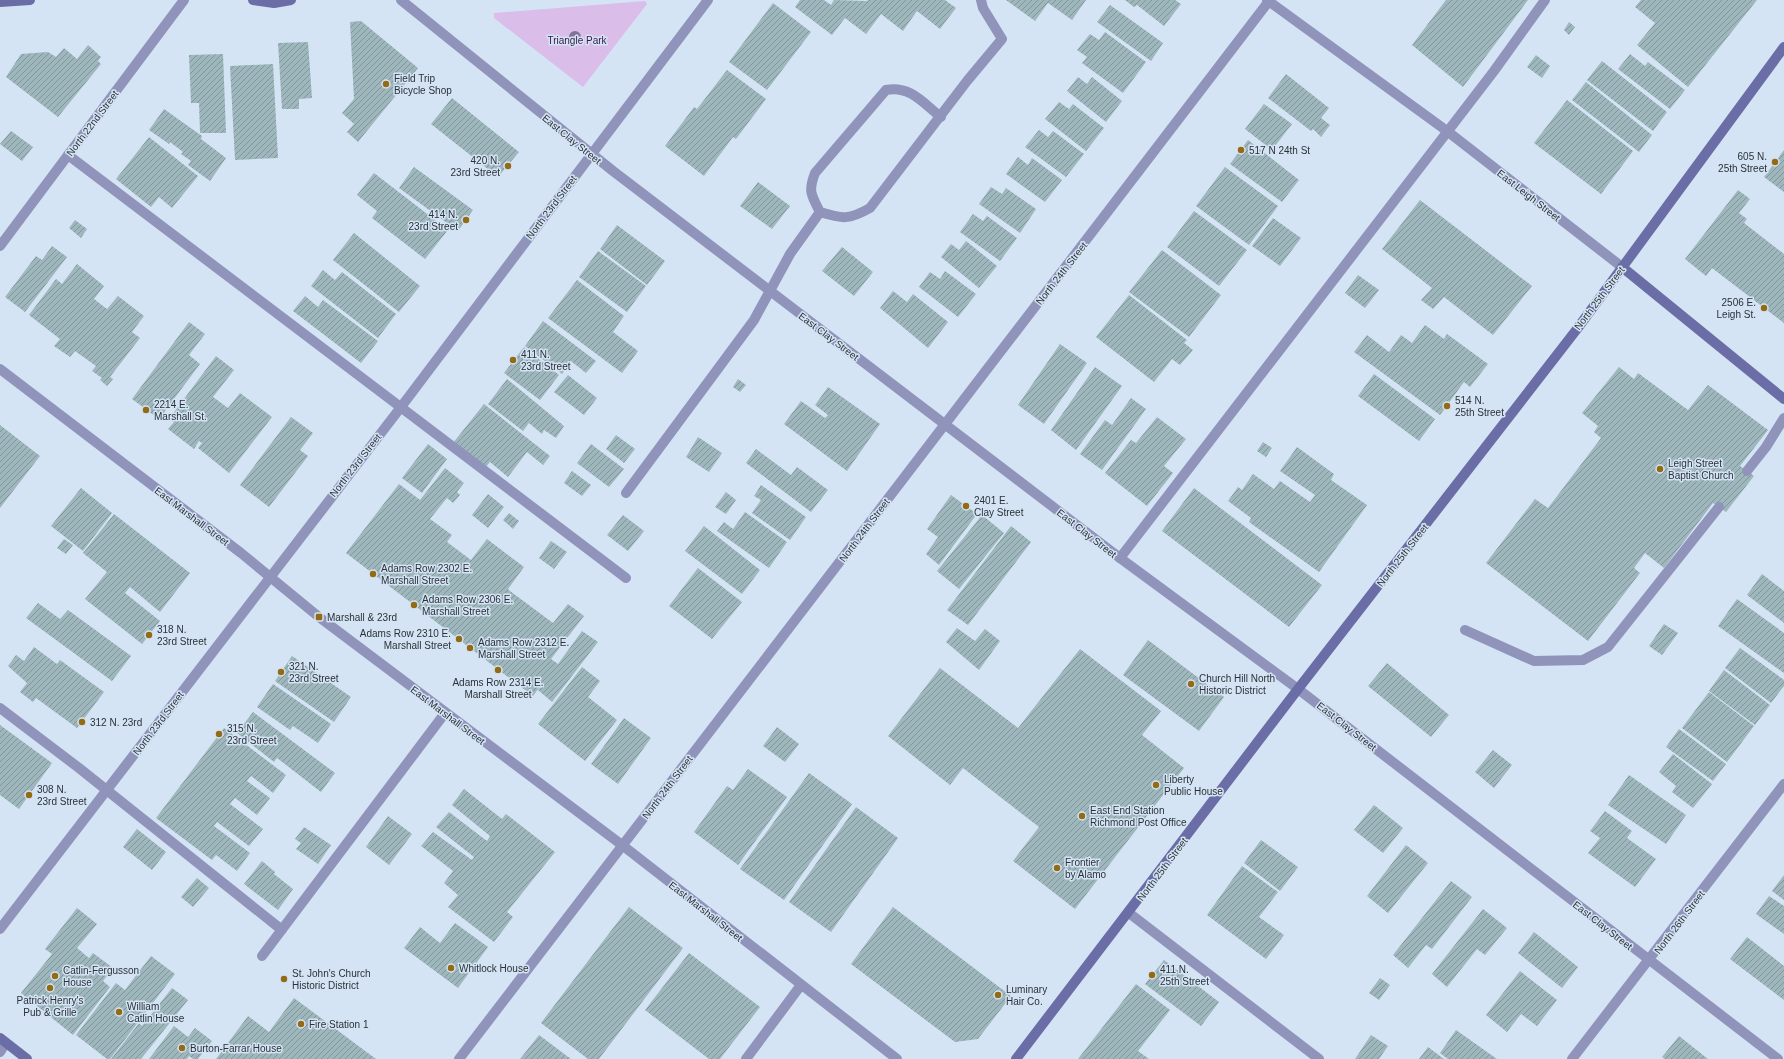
<svg xmlns="http://www.w3.org/2000/svg" width="1784" height="1059" viewBox="0 0 1784 1059" font-family="Helvetica,sans-serif">
<defs>
<pattern id="building-hatch" width="6" height="6" patternUnits="userSpaceOnUse"><rect width="6" height="6" fill="#9eb7bd"/><path d="M-1 1l2-2M0 6l6-6M5 7l2-2" fill="none" stroke="#81959b"/></pattern>
</defs>
<rect width="100%" height="100%" fill="#d4e4f4"/>
<!-- green -->
<path fill="#dabde9" d="M 645,1 L 647,4 L 583,87 L 494,18 L 494,13 Z"/>
<!-- building -->
<path fill="url(#building-hatch)" d="M 800,0 L 824,0 L 831,5 L 834,0 L 867,1 L 868,0 L 945,0 L 956,8 L 940,29 L 917,11 L 903,31 L 881,14 L 866,34 L 845,18 L 832,35 L 795,7 Z
M 1006,0 L 1086,0 L 1072,20 L 1048,3 L 1035,21 Z
M 1125,0 L 1175,0 L 1181,4 L 1164,26 L 1137,5 L 1134,7 Z
M 1446,0 L 1528,0 L 1463,87 L 1412,45 Z
M 1641,0 L 1757,0 L 1688,87 L 1637,45 L 1655,23 L 1635,7 Z
M 773,3 L 811,32 L 767,90 L 729,62 Z
M 1110,5 L 1163,43 L 1151,61 L 1097,22 Z
M 361,21 L 418,68 L 358,142 L 347,132 L 354,124 L 342,113 L 354,99 L 350,22 Z
M 1569,22 L 1575,27 L 1569,35 L 1564,30 Z
M 1105,32 L 1146,62 L 1123,93 L 1082,63 L 1087,57 L 1077,50 L 1090,34 L 1099,40 Z
M 308,42 L 312,98 L 299,99 L 299,109 L 282,109 L 278,43 Z
M 88,45 L 101,57 L 98,61 L 101,64 L 58,117 L 6,77 L 21,54 L 48,52 L 56,57 L 64,48 L 77,59 Z
M 223,54 L 226,133 L 200,133 L 199,103 L 191,103 L 189,55 Z
M 1630,54 L 1645,66 L 1648,62 L 1685,90 L 1670,109 L 1618,69 Z
M 1536,55 L 1550,66 L 1542,78 L 1527,67 Z
M 1602,61 L 1667,112 L 1653,131 L 1587,80 Z
M 273,64 L 278,158 L 235,160 L 230,66 Z
M 727,70 L 766,99 L 736,139 L 733,137 L 704,176 L 665,146 L 694,107 L 697,109 Z
M 1286,74 L 1329,108 L 1321,118 L 1330,125 L 1321,137 L 1313,129 L 1311,131 L 1268,98 Z
M 1078,77 L 1087,84 L 1092,77 L 1122,101 L 1106,122 L 1067,91 Z
M 1586,82 L 1652,135 L 1639,152 L 1572,100 Z
M 452,98 L 519,152 L 498,177 L 431,124 Z
M 1567,100 L 1633,151 L 1601,194 L 1534,143 Z
M 1059,102 L 1069,109 L 1073,104 L 1104,128 L 1086,151 L 1045,119 Z
M 1264,104 L 1292,124 L 1272,150 L 1245,129 Z
M 164,109 L 202,136 L 201,139 L 226,158 L 210,181 L 188,165 L 191,161 L 181,154 L 183,152 L 170,142 L 169,144 L 149,130 Z
M 1039,130 L 1048,137 L 1053,131 L 1084,154 L 1066,177 L 1025,147 Z
M 11,131 L 33,147 L 22,161 L 0,144 Z
M 149,137 L 198,176 L 172,208 L 159,197 L 151,207 L 116,179 Z
M 1248,140 L 1299,180 L 1282,202 L 1230,164 Z
M 1784,150 L 1784,192 L 1764,177 Z
M 1018,157 L 1028,165 L 1032,158 L 1062,180 L 1045,202 L 1006,174 Z
M 414,167 L 473,210 L 458,231 L 399,188 Z
M 1225,167 L 1278,206 L 1249,245 L 1196,206 Z
M 374,173 L 448,230 L 425,259 L 372,218 L 377,211 L 357,195 Z
M 758,182 L 790,206 L 772,229 L 740,206 Z
M 991,187 L 1002,194 L 1006,188 L 1036,209 L 1020,233 L 979,204 Z
M 1738,190 L 1750,199 L 1739,213 L 1747,219 L 1744,223 L 1784,254 L 1784,323 L 1712,268 L 1706,276 L 1685,259 Z
M 1420,200 L 1532,286 L 1493,335 L 1444,297 L 1433,309 L 1421,300 L 1432,288 L 1382,249 Z
M 1194,211 L 1247,250 L 1219,286 L 1167,247 Z
M 973,214 L 983,221 L 987,216 L 1017,238 L 1000,261 L 960,232 Z
M 1273,218 L 1301,238 L 1280,266 L 1252,246 Z
M 75,220 L 87,229 L 81,238 L 69,228 Z
M 617,225 L 665,261 L 647,285 L 600,249 Z
M 354,233 L 420,286 L 399,312 L 333,260 Z
M 966,241 L 997,266 L 979,288 L 941,257 L 951,244 L 959,250 Z
M 52,246 L 67,257 L 25,312 L 5,297 L 36,256 L 42,260 Z
M 842,247 L 873,272 L 854,296 L 822,271 Z
M 1162,250 L 1221,295 L 1189,337 L 1129,292 Z
M 598,251 L 646,286 L 627,312 L 579,277 Z
M 77,264 L 104,286 L 94,299 L 107,309 L 118,296 L 144,316 L 132,332 L 140,338 L 110,377 L 113,379 L 107,386 L 100,380 L 102,378 L 92,371 L 96,366 L 75,351 L 70,357 L 54,346 L 60,339 L 29,315 L 56,279 L 62,284 Z
M 323,270 L 335,280 L 342,272 L 396,314 L 378,338 L 311,286 Z
M 945,271 L 976,294 L 958,317 L 919,287 L 930,272 L 940,279 Z
M 1358,275 L 1379,290 L 1365,308 L 1345,293 Z
M 577,280 L 624,316 L 613,332 L 638,351 L 622,373 L 548,318 Z
M 893,291 L 907,302 L 913,294 L 948,322 L 928,348 L 880,308 Z
M 1129,295 L 1187,340 L 1184,343 L 1193,350 L 1180,365 L 1172,359 L 1154,382 L 1096,337 Z
M 305,296 L 318,307 L 323,300 L 378,341 L 361,363 L 293,311 Z
M 543,321 L 596,361 L 586,373 L 571,361 L 562,374 L 525,346 Z
M 189,322 L 205,334 L 189,355 L 200,364 L 159,419 L 132,399 Z
M 1425,325 L 1444,339 L 1447,334 L 1488,364 L 1470,387 L 1464,382 L 1440,415 L 1354,352 L 1367,335 L 1389,352 L 1401,335 L 1412,343 Z
M 1060,344 L 1087,363 L 1044,424 L 1018,405 Z
M 524,347 L 559,375 L 540,400 L 504,373 Z
M 216,356 L 234,370 L 213,397 L 228,408 L 240,393 L 272,417 L 229,473 L 198,448 L 202,443 L 199,441 L 194,449 L 168,429 L 174,422 L 169,419 Z
M 1095,367 L 1122,386 L 1076,450 L 1051,430 Z
M 1619,367 L 1634,379 L 1638,373 L 1688,410 L 1708,385 L 1768,430 L 1740,466 L 1754,476 L 1726,512 L 1713,503 L 1664,568 L 1645,553 L 1634,568 L 1640,573 L 1588,641 L 1486,563 L 1535,499 L 1548,508 L 1601,438 L 1594,432 L 1598,426 L 1582,413 Z
M 1374,374 L 1435,419 L 1419,441 L 1358,396 Z
M 568,375 L 597,398 L 584,415 L 554,392 Z
M 507,379 L 564,426 L 556,438 L 544,430 L 542,434 L 529,423 L 523,431 L 488,404 Z
M 738,379 L 746,385 L 740,392 L 733,387 Z
M 828,387 L 880,424 L 847,471 L 784,424 L 801,401 L 825,418 L 828,415 L 815,405 Z
M 1131,398 L 1146,409 L 1102,470 L 1080,454 L 1105,420 L 1112,425 Z
M 484,404 L 550,456 L 543,465 L 527,452 L 508,477 L 490,462 L 485,468 L 453,443 Z
M 291,417 L 313,433 L 300,450 L 308,456 L 269,507 L 240,485 Z
M 1157,417 L 1186,439 L 1164,466 L 1173,473 L 1147,506 L 1105,473 L 1131,440 L 1136,443 Z
M 0,425 L 40,456 L 0,508 Z
M 616,435 L 635,449 L 624,463 L 606,449 Z
M 698,437 L 722,453 L 709,472 L 686,457 Z
M 1263,442 L 1272,448 L 1266,457 L 1257,451 Z
M 428,444 L 447,459 L 422,493 L 402,478 Z
M 591,444 L 624,469 L 609,487 L 577,463 Z
M 1297,447 L 1334,474 L 1331,480 L 1367,505 L 1319,572 L 1249,522 L 1251,518 L 1228,501 L 1238,487 L 1242,490 L 1253,474 L 1274,489 L 1280,481 L 1310,502 L 1315,495 L 1280,471 Z
M 756,449 L 791,475 L 797,467 L 828,490 L 811,512 L 746,463 Z
M 445,468 L 464,483 L 457,492 L 460,495 L 453,503 L 447,498 L 430,519 L 452,535 L 447,542 L 471,560 L 487,539 L 524,567 L 508,589 L 510,591 L 553,623 L 568,604 L 584,616 L 551,659 L 558,664 L 582,631 L 598,642 L 552,702 L 538,690 L 544,681 L 533,696 L 346,553 L 399,484 L 420,500 Z
M 572,471 L 591,485 L 582,496 L 564,483 Z
M 761,485 L 806,517 L 790,540 L 752,513 L 761,500 L 754,496 Z
M 81,488 L 112,513 L 83,551 L 51,526 Z
M 1194,488 L 1322,585 L 1289,627 L 1162,531 Z
M 726,492 L 736,500 L 726,514 L 715,507 Z
M 488,494 L 504,507 L 488,528 L 472,515 Z
M 951,495 L 977,514 L 939,565 L 926,554 L 938,537 L 927,529 Z
M 745,512 L 787,542 L 769,568 L 717,531 L 724,522 L 733,529 Z
M 509,513 L 519,521 L 513,529 L 503,520 Z
M 114,514 L 190,573 L 160,612 L 130,587 L 125,593 L 160,621 L 142,644 L 85,599 L 107,572 L 83,553 Z
M 623,515 L 644,531 L 628,551 L 607,535 Z
M 982,515 L 1004,533 L 959,589 L 937,571 Z
M 704,526 L 760,570 L 742,594 L 685,551 Z
M 1011,526 L 1031,542 L 968,625 L 947,610 Z
M 64,539 L 73,545 L 66,554 L 57,548 Z
M 551,541 L 567,552 L 554,569 L 539,558 Z
M 698,568 L 742,602 L 712,639 L 669,606 Z
M 1762,574 L 1784,591 L 1784,623 L 1747,595 Z
M 1737,599 L 1784,633 L 1784,673 L 1718,626 Z
M 38,603 L 60,619 L 68,610 L 131,656 L 112,681 L 26,618 Z
M 1664,624 L 1678,633 L 1662,655 L 1649,646 Z
M 957,628 L 975,641 L 985,629 L 1000,641 L 979,670 L 946,642 Z
M 1148,640 L 1224,697 L 1199,731 L 1123,675 Z
M 34,647 L 57,664 L 60,660 L 104,692 L 77,728 L 36,698 L 33,702 L 20,692 L 27,683 L 8,666 L 16,655 L 24,661 Z
M 1740,648 L 1784,680 L 1784,686 L 1771,703 L 1725,668 Z
M 1080,649 L 1161,711 L 1142,735 L 1184,768 L 1075,909 L 1013,861 L 1039,827 L 963,768 L 950,785 L 888,736 L 940,668 L 1018,728 Z
M 292,656 L 351,697 L 334,722 L 275,681 Z
M 1387,663 L 1449,715 L 1431,737 L 1368,686 Z
M 582,667 L 600,681 L 588,697 L 617,720 L 585,761 L 538,724 Z
M 1724,670 L 1770,705 L 1755,725 L 1709,691 Z
M 273,684 L 331,724 L 318,743 L 293,726 L 290,730 L 257,707 Z
M 1709,692 L 1754,726 L 1727,762 L 1682,728 Z
M 253,712 L 335,773 L 321,792 L 277,758 L 274,762 L 237,733 Z
M 624,718 L 651,738 L 618,784 L 591,764 Z
M 0,725 L 52,763 L 19,809 L 0,795 Z
M 777,727 L 799,744 L 785,762 L 763,746 Z
M 224,728 L 286,775 L 273,793 L 251,776 L 247,781 L 270,798 L 257,815 L 235,798 L 230,804 L 263,829 L 249,846 L 217,822 L 214,826 L 250,853 L 237,871 L 216,855 L 212,860 L 156,818 Z
M 1679,729 L 1726,764 L 1713,781 L 1666,747 Z
M 1493,750 L 1512,765 L 1494,788 L 1475,772 Z
M 1673,754 L 1712,784 L 1693,808 L 1672,792 L 1676,786 L 1659,772 Z
M 748,769 L 787,797 L 738,865 L 694,832 L 727,786 L 733,790 Z
M 809,773 L 852,804 L 784,900 L 740,869 Z
M 1629,775 L 1686,815 L 1666,844 L 1608,805 Z
M 464,789 L 502,819 L 506,814 L 555,852 L 507,912 L 513,917 L 494,942 L 448,907 L 458,895 L 444,883 L 453,871 L 421,846 L 433,832 L 472,860 L 474,857 L 436,827 L 449,812 L 487,841 L 490,836 L 452,805 Z
M 1374,805 L 1403,828 L 1383,853 L 1354,830 Z
M 856,807 L 898,838 L 831,932 L 789,902 Z
M 1605,811 L 1632,831 L 1627,838 L 1656,859 L 1635,887 L 1588,853 L 1600,838 L 1590,831 Z
M 388,816 L 412,834 L 389,865 L 366,847 Z
M 304,827 L 331,845 L 318,864 L 296,849 L 301,843 L 295,839 Z
M 137,829 L 166,852 L 152,870 L 123,847 Z
M 1261,840 L 1298,867 L 1280,891 L 1244,863 Z
M 1406,845 L 1428,863 L 1388,913 L 1367,896 Z
M 262,861 L 275,872 L 274,874 L 293,889 L 278,910 L 244,884 Z
M 1242,866 L 1278,892 L 1259,917 L 1284,935 L 1266,959 L 1207,915 Z
M 1784,875 L 1784,900 L 1772,891 Z
M 197,878 L 209,888 L 193,907 L 181,897 Z
M 1451,881 L 1472,897 L 1432,949 L 1426,945 L 1408,968 L 1393,955 Z
M 1769,896 L 1784,906 L 1784,934 L 1756,914 Z
M 629,907 L 683,948 L 599,1059 L 588,1059 L 541,1023 Z
M 893,907 L 1011,996 L 978,1039 L 955,1042 L 851,964 Z
M 77,908 L 97,924 L 77,948 L 89,958 L 93,953 L 113,968 L 103,981 L 110,987 L 73,1035 L 21,993 L 52,954 L 45,949 Z
M 1483,909 L 1507,928 L 1485,955 L 1477,949 L 1447,987 L 1432,974 Z
M 455,923 L 488,947 L 458,988 L 404,948 L 420,927 L 440,943 Z
M 1534,932 L 1578,967 L 1562,988 L 1518,953 Z
M 1747,937 L 1784,966 L 1784,1000 L 1730,959 Z
M 689,953 L 760,1007 L 720,1059 L 709,1059 L 645,1010 Z
M 151,956 L 175,974 L 110,1059 L 107,1059 L 76,1035 L 116,983 L 125,990 Z
M 1164,960 L 1219,1002 L 1201,1026 L 1145,984 Z
M 1520,971 L 1557,1000 L 1537,1026 L 1521,1014 L 1507,1032 L 1486,1015 Z
M 1380,978 L 1390,985 L 1379,1000 L 1369,993 Z
M 1136,984 L 1170,1010 L 1138,1051 L 1149,1059 L 1078,1059 Z
M 172,988 L 188,1000 L 141,1059 L 111,1059 L 139,1023 L 142,1026 Z
M 294,998 L 376,1059 L 216,1059 L 248,1016 L 269,1032 Z
M 174,1026 L 188,1037 L 195,1028 L 212,1041 L 198,1059 L 193,1059 L 189,1056 L 187,1059 L 149,1059 Z
M 1456,1030 L 1497,1059 L 1448,1059 L 1440,1053 Z
M 539,1035 L 571,1059 L 520,1059 Z
M 1371,1035 L 1388,1046 L 1379,1059 L 1355,1059 Z
M 1679,1036 L 1708,1059 L 1665,1059 L 1662,1057 Z
M 1428,1047 L 1444,1059 L 1419,1059 Z"/>
<g fill="none" stroke-linecap="round" stroke-linejoin="round">
<!-- lane -->
<path stroke="#9094bb" stroke-width="10" d="M 68,155 L 626,578
M 820,212 C 811,195 808,191 815,173 L 886,90 C 910,85 923,103 941,117
M 1747,471 L 1766,447 L 1784,418
M 626,493 L 754,320 L 790,254 L 820,212 C 843,219 849,220 870,208 L 967,81 L 1002,39 L 983,8 L 981,0
M 1120,558 L 1494,71 L 1545,0
M 1465,630 L 1534,661 L 1583,660 L 1608,647 L 1719,507
M 0,708 L 79,768 L 282,930
M 1129,913 L 1319,1059
M 262,956 L 445,713
M 0,1052 L 6,1043
M 746,1059 L 801,985"/>
<!-- street -->
<path stroke="#9094bb" stroke-width="10" d="M 401,0 L 613,171 L 1120,558 L 1298,689 L 1778,1059
M 1267,0 L 1447,131 L 1622,267
M 0,246 L 184,0
M 0,369 L 241,553 L 319,617 L 622,845 L 897,1059
M 0,929 L 401,407 L 708,0
M 459,1059 L 1269,1
M 1572,1059 L 1784,784"/>
<!-- secondary -->
<path stroke="#6a6da6" stroke-width="10" d="M 253,0 L 274,3 L 291,0
M 0,2 L 30,0
M 1622,267 L 1784,399
M 0,1038 L 27,1059
M 1016,1059 L 1298,689 L 1577,329 L 1784,47"/>
</g>
<!-- trees -->
<circle fill="#807397" cx="575" cy="37" r="6"/>
<!-- markers -->
<g fill="#946b15" stroke="#d4e4f4" stroke-width="1.5">
<circle cx="386" cy="84" r="4"/>
<circle cx="1241" cy="150" r="4"/>
<circle cx="1775" cy="162" r="4"/>
<circle cx="508" cy="166" r="4"/>
<circle cx="466" cy="220" r="4"/>
<circle cx="1764" cy="308" r="4"/>
<circle cx="513" cy="360" r="4"/>
<circle cx="1447" cy="406" r="4"/>
<circle cx="146" cy="410" r="4"/>
<circle cx="1660" cy="469" r="4"/>
<circle cx="966" cy="506" r="4"/>
<circle cx="373" cy="574" r="4"/>
<circle cx="414" cy="605" r="4"/>
<rect x="315" y="613" width="8" height="8" rx="2"/>
<circle cx="149" cy="635" r="4"/>
<circle cx="459" cy="639" r="4"/>
<circle cx="470" cy="648" r="4"/>
<circle cx="498" cy="670" r="4"/>
<circle cx="281" cy="672" r="4"/>
<circle cx="1191" cy="684" r="4"/>
<circle cx="82" cy="722" r="4"/>
<circle cx="219" cy="734" r="4"/>
<circle cx="1156" cy="785" r="4"/>
<circle cx="29" cy="795" r="4"/>
<circle cx="1082" cy="816" r="4"/>
<circle cx="1057" cy="868" r="4"/>
<circle cx="451" cy="968" r="4"/>
<circle cx="1152" cy="975" r="4"/>
<circle cx="55" cy="976" r="4"/>
<circle cx="284" cy="979" r="4"/>
<circle cx="50" cy="988" r="4"/>
<circle cx="998" cy="995" r="4"/>
<circle cx="119" cy="1012" r="4"/>
<circle cx="301" cy="1024" r="4"/>
<circle cx="182" cy="1048" r="4"/>
</g>
<g text-anchor="middle" stroke-width="3" stroke-linejoin="round" paint-order="stroke">
<!-- park labels -->
<g font-size="10" fill="#3b164b" stroke="#d4e4f4">
<text x="577" y="44">Triangle Park</text>
</g>
<!-- poi labels -->
<g font-size="10" fill="#2b3138" stroke="#d4e4f4" text-anchor="start">
<text x="394" y="82">Field Trip<tspan x="394" dy="12">Bicycle Shop</tspan></text>
<text x="1249" y="154">517 N 24th St</text>
<text x="1767" y="160" text-anchor="end">605 N.<tspan x="1767" dy="12">25th Street</tspan></text>
<text x="500" y="164" text-anchor="end">420 N.<tspan x="500" dy="12">23rd Street</tspan></text>
<text x="458" y="218" text-anchor="end">414 N.<tspan x="458" dy="12">23rd Street</tspan></text>
<text x="1756" y="306" text-anchor="end">2506 E.<tspan x="1756" dy="12">Leigh St.</tspan></text>
<text x="521" y="358">411 N.<tspan x="521" dy="12">23rd Street</tspan></text>
<text x="1455" y="404">514 N.<tspan x="1455" dy="12">25th Street</tspan></text>
<text x="154" y="408">2214 E.<tspan x="154" dy="12">Marshall St.</tspan></text>
<text x="1668" y="467">Leigh Street<tspan x="1668" dy="12">Baptist Church</tspan></text>
<text x="974" y="504">2401 E.<tspan x="974" dy="12">Clay Street</tspan></text>
<text x="381" y="572">Adams Row 2302 E.<tspan x="381" dy="12">Marshall Street</tspan></text>
<text x="422" y="603">Adams Row 2306 E.<tspan x="422" dy="12">Marshall Street</tspan></text>
<text x="327" y="621">Marshall &amp; 23rd</text>
<text x="157" y="633">318 N.<tspan x="157" dy="12">23rd Street</tspan></text>
<text x="451" y="637" text-anchor="end">Adams Row 2310 E.<tspan x="451" dy="12">Marshall Street</tspan></text>
<text x="478" y="646">Adams Row 2312 E.<tspan x="478" dy="12">Marshall Street</tspan></text>
<text x="289" y="670">321 N.<tspan x="289" dy="12">23rd Street</tspan></text>
<text x="1199" y="682">Church Hill North<tspan x="1199" dy="12">Historic District</tspan></text>
<text x="498" y="686" text-anchor="middle">Adams Row 2314 E.<tspan x="498" dy="12">Marshall Street</tspan></text>
<text x="90" y="726">312 N. 23rd</text>
<text x="227" y="732">315 N.<tspan x="227" dy="12">23rd Street</tspan></text>
<text x="1164" y="783">Liberty<tspan x="1164" dy="12">Public House</tspan></text>
<text x="37" y="793">308 N.<tspan x="37" dy="12">23rd Street</tspan></text>
<text x="1090" y="814">East End Station<tspan x="1090" dy="12">Richmond Post Office</tspan></text>
<text x="1065" y="866">Frontier<tspan x="1065" dy="12">by Alamo</tspan></text>
<text x="459" y="972">Whitlock House</text>
<text x="1160" y="973">411 N.<tspan x="1160" dy="12">25th Street</tspan></text>
<text x="63" y="974">Catlin-Fergusson<tspan x="63" dy="12">House</tspan></text>
<text x="292" y="977">St. John's Church<tspan x="292" dy="12">Historic District</tspan></text>
<text x="1006" y="993">Luminary<tspan x="1006" dy="12">Hair Co.</tspan></text>
<text x="50" y="1004" text-anchor="middle">Patrick Henry's<tspan x="50" dy="12">Pub &amp; Grille</tspan></text>
<text x="127" y="1010">William<tspan x="127" dy="12">Catlin House</tspan></text>
<text x="309" y="1028">Fire Station 1</text>
<text x="190" y="1052">Burton-Farrar House</text>
</g>
<!-- street labels -->
<g font-size="10" fill="#2b3138" stroke="#d4e4f4">
<text transform="translate(92 123) rotate(-53)" y="4">North 22nd Street</text>
<text transform="translate(572 139) rotate(39)" y="4">East Clay Street</text>
<text transform="translate(1529 195) rotate(38)" y="4">East Leigh Street</text>
<text transform="translate(551 207) rotate(-53)" y="4">North 23rd Street</text>
<text transform="translate(1061 273) rotate(-52)" y="4">North 24th Street</text>
<text transform="translate(1599 298) rotate(-53)" y="4">North 25th Street</text>
<text transform="translate(829 336) rotate(37)" y="4">East Clay Street</text>
<text transform="translate(355 465) rotate(-52)" y="4">North 23rd Street</text>
<text transform="translate(192 516) rotate(37)" y="4">East Marshall Street</text>
<text transform="translate(864 530) rotate(-53)" y="4">North 24th Street</text>
<text transform="translate(1087 533) rotate(38)" y="4">East Clay Street</text>
<text transform="translate(1402 555) rotate(-52)" y="4">North 25th Street</text>
<text transform="translate(448 715) rotate(37)" y="4">East Marshall Street</text>
<text transform="translate(158 723) rotate(-53)" y="4">North 23rd Street</text>
<text transform="translate(1347 726) rotate(38)" y="4">East Clay Street</text>
<text transform="translate(667 787) rotate(-53)" y="4">North 24th Street</text>
<text transform="translate(1162 869) rotate(-53)" y="4">North 25th Street</text>
<text transform="translate(706 911) rotate(38)" y="4">East Marshall Street</text>
<text transform="translate(1679 922) rotate(-53)" y="4">North 26th Street</text>
<text transform="translate(1603 925) rotate(38)" y="4">East Clay Street</text>
</g>
</g>
</svg>
